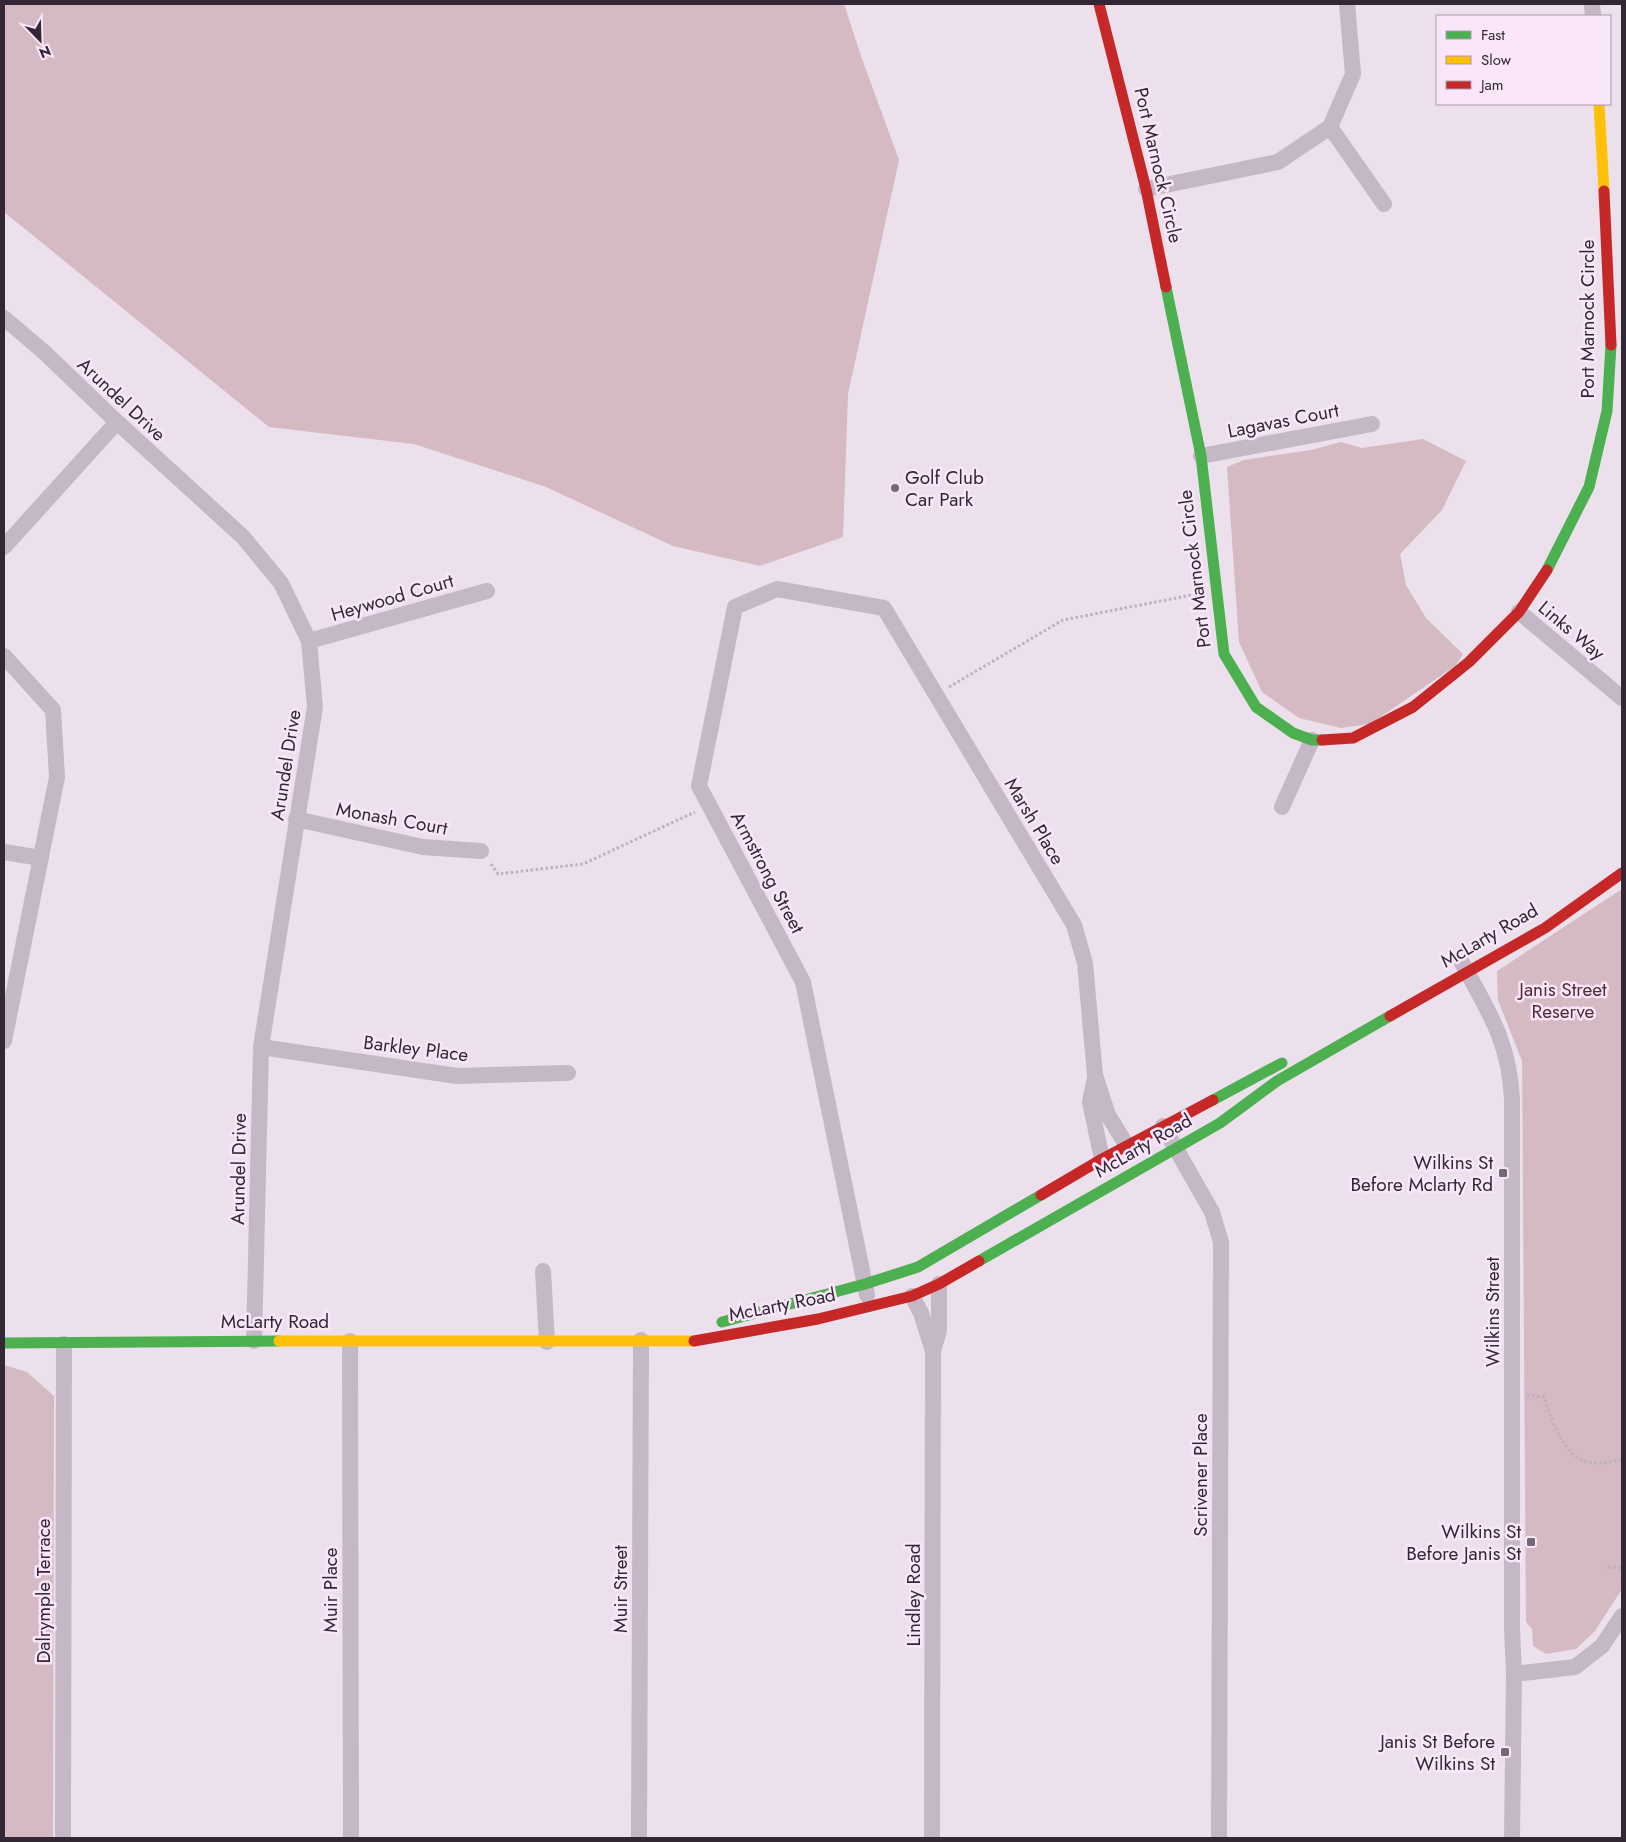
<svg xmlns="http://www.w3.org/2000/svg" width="1626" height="1842" viewBox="0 0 1626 1842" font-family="Jost,sans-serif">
<rect width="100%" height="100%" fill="#ece0ec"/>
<!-- green -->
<path fill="#d5b9c3" d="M 4,4 L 844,4 L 861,56 L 899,160 L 848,394 L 843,537 L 760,566 L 673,546 L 546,487 L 414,444 L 269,427 L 4,212 Z
M 1423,439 L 1466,461 L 1442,510 L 1400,554 L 1406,585 L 1426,618 L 1463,654 L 1455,666 L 1370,724 L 1341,728 L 1299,718 L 1262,692 L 1239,642 L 1227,467 L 1244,460 L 1311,450 L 1341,442 L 1362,448 Z
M 1622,889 L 1622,1589 L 1595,1631 L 1576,1649 L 1546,1654 L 1533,1646 L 1532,1629 L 1526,1622 L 1522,1061 L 1498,1000 L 1497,971 Z
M 4,1365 L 27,1372 L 54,1396 L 53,1838 L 4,1838 Z"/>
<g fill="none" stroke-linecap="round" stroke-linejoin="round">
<!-- path -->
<path stroke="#bdb1be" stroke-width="3" stroke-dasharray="2.5 2.5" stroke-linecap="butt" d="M 949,687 L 1063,620 L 1197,594
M 491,864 L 498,874 L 583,864 L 695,812
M 1527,1395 L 1544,1397 C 1550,1416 1563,1454 1584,1461 C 1597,1465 1609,1462 1622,1460
M 1608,1567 L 1622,1568"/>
<!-- street -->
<path stroke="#c5b8c6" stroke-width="16" d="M 1592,4 L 1593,16
M 1330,127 L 1384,204
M 1146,189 L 1278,162 L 1330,127 L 1353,74 L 1347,4
M 4,318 L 44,352 L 117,422 L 243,537 L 281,583 L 309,641 L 315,707 L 261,1047 L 254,1341
M 1201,456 L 1372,424
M 4,547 L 117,422
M 1519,612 L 1622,698
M 309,641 L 487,591
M 4,656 L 53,710 L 57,777 L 4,1041
M 1282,807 L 1312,740
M 296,819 L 423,847 L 481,851
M 4,852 L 41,858
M 1461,961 C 1488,1011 1509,1040 1512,1099 L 1512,1629 L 1514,1674 L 1512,1838
M 261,1047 L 457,1076 L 568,1073
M 1095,1078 L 1090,1102 L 1102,1159
M 1163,1126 L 1212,1212 L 1221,1242 L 1219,1838
M 543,1271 L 547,1342
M 867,1295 L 803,982 L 699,786 L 735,607 L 777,589 L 884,608 L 1074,925 L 1085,963 L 1095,1075 L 1108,1115 L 1127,1146
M 912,1296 L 921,1313 L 933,1351
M 350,1341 L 351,1838
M 1514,1674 L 1575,1667 L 1602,1646 L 1622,1616
M 63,1838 L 64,1344
M 639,1838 L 641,1340
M 932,1838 L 933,1351 L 939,1331 L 939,1284"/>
<!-- fast -->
<path stroke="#4caf50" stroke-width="11" d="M 1166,287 L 1201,456 L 1224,654 L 1256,707 L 1293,733 L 1312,740 L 1322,740
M 1547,570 L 1589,487 L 1607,411 L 1611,345
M 1213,1100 L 1282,1063
M 979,1261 L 1220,1123 L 1277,1081 L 1390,1016
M 722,1322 L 865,1284 L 918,1267 L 1041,1195
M 4,1343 L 279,1341"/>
<!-- slow -->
<path stroke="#ffc107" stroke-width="11" d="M 1599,104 L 1604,191
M 279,1341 L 694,1341"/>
<!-- jam -->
<path stroke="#c62828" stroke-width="11" d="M 1099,4 L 1146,189 L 1166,287
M 1604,191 L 1611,345
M 1322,740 L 1353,738 L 1413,707 L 1469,662 L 1519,612 L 1547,570
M 1390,1016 L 1545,928 L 1622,873
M 1041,1195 L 1102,1159 L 1213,1100
M 694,1341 L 818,1319 L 912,1296 L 939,1284 L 979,1261"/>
</g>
<!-- markers -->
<g fill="#746876" stroke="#fae6fa" stroke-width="2">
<circle cx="895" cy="488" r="5"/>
<rect x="1498" y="1168" width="10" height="10" rx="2.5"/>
<rect x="1526" y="1537" width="10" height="10" rx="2.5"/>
<rect x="1500" y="1747" width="10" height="10" rx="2.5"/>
</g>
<g text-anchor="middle" stroke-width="5" stroke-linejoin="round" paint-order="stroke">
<!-- street labels -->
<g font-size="19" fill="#332736" stroke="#fae6fa">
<text transform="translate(1159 165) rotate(77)" y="7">Port Marnock Circle</text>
<text transform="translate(1587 319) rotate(-90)" y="7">Port Marnock Circle</text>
<text transform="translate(122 399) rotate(43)" y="7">Arundel Drive</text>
<text transform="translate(1283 420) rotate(-11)" y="7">Lagavas Court</text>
<text transform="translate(1194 569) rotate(-97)" y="7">Port Marnock Circle</text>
<text transform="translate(392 597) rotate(-16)" y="7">Heywood Court</text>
<text transform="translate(1572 630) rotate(40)" y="7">Links Way</text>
<text transform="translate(285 765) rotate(-81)" y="7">Arundel Drive</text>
<text transform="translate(392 818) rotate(10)" y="7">Monash Court</text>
<text transform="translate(1035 821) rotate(59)" y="7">Marsh Place</text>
<text transform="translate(768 872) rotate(62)" y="7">Armstrong Street</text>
<text transform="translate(1489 935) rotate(-30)" y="7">McLarty Road</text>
<text transform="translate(416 1048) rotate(7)" y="7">Barkley Place</text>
<text transform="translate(1143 1145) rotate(-30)" y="7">McLarty Road</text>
<text transform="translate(238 1169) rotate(-89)" y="7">Arundel Drive</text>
<text transform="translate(782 1304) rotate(-11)" y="7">McLarty Road</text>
<text transform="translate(1492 1312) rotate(-90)" y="7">Wilkins Street</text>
<text x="275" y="1328">McLarty Road</text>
<text transform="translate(1200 1475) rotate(-90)" y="7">Scrivener Place</text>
<text transform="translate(620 1589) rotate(-90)" y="7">Muir Street</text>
<text transform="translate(330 1590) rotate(-90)" y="7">Muir Place</text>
<text transform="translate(43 1591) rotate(-90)" y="7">Dalrymple Terrace</text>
<text transform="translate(913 1595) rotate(-90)" y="7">Lindley Road</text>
</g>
<!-- poi labels -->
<g font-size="19" fill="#332736" stroke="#fae6fa" text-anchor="end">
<text x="905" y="484" text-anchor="start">Golf Club<tspan x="905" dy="22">Car Park</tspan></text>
<text x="1493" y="1169">Wilkins St<tspan x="1493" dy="22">Before Mclarty Rd</tspan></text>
<text x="1521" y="1538">Wilkins St<tspan x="1521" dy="22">Before Janis St</tspan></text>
<text x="1495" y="1748">Janis St Before<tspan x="1495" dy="22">Wilkins St</tspan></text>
</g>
<!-- park labels -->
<g font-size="19" fill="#552930" stroke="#fae6fa">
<text x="1563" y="996">Janis Street<tspan x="1563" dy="22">Reserve</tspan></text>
</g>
</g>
<!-- border -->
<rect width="1626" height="1842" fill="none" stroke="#332736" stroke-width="10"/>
<!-- legend -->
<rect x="1436" y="15" width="175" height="90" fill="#fae6fa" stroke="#aa9aac"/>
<rect x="1446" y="31" width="25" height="8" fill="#4caf50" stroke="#aa9aac"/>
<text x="1481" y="40" font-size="15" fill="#332736">Fast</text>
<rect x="1446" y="56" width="25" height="8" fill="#ffc107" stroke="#aa9aac"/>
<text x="1481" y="65" font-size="15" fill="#332736">Slow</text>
<rect x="1446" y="81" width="25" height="8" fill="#c62828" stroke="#aa9aac"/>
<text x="1481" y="90" font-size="15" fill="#332736">Jam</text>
<!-- north arrow -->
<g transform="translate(40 40) rotate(157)" stroke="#fae6fa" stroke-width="4" paint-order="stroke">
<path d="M0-4L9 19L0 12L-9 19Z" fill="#332736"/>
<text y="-8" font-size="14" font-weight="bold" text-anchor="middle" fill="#332736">N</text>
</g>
</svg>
